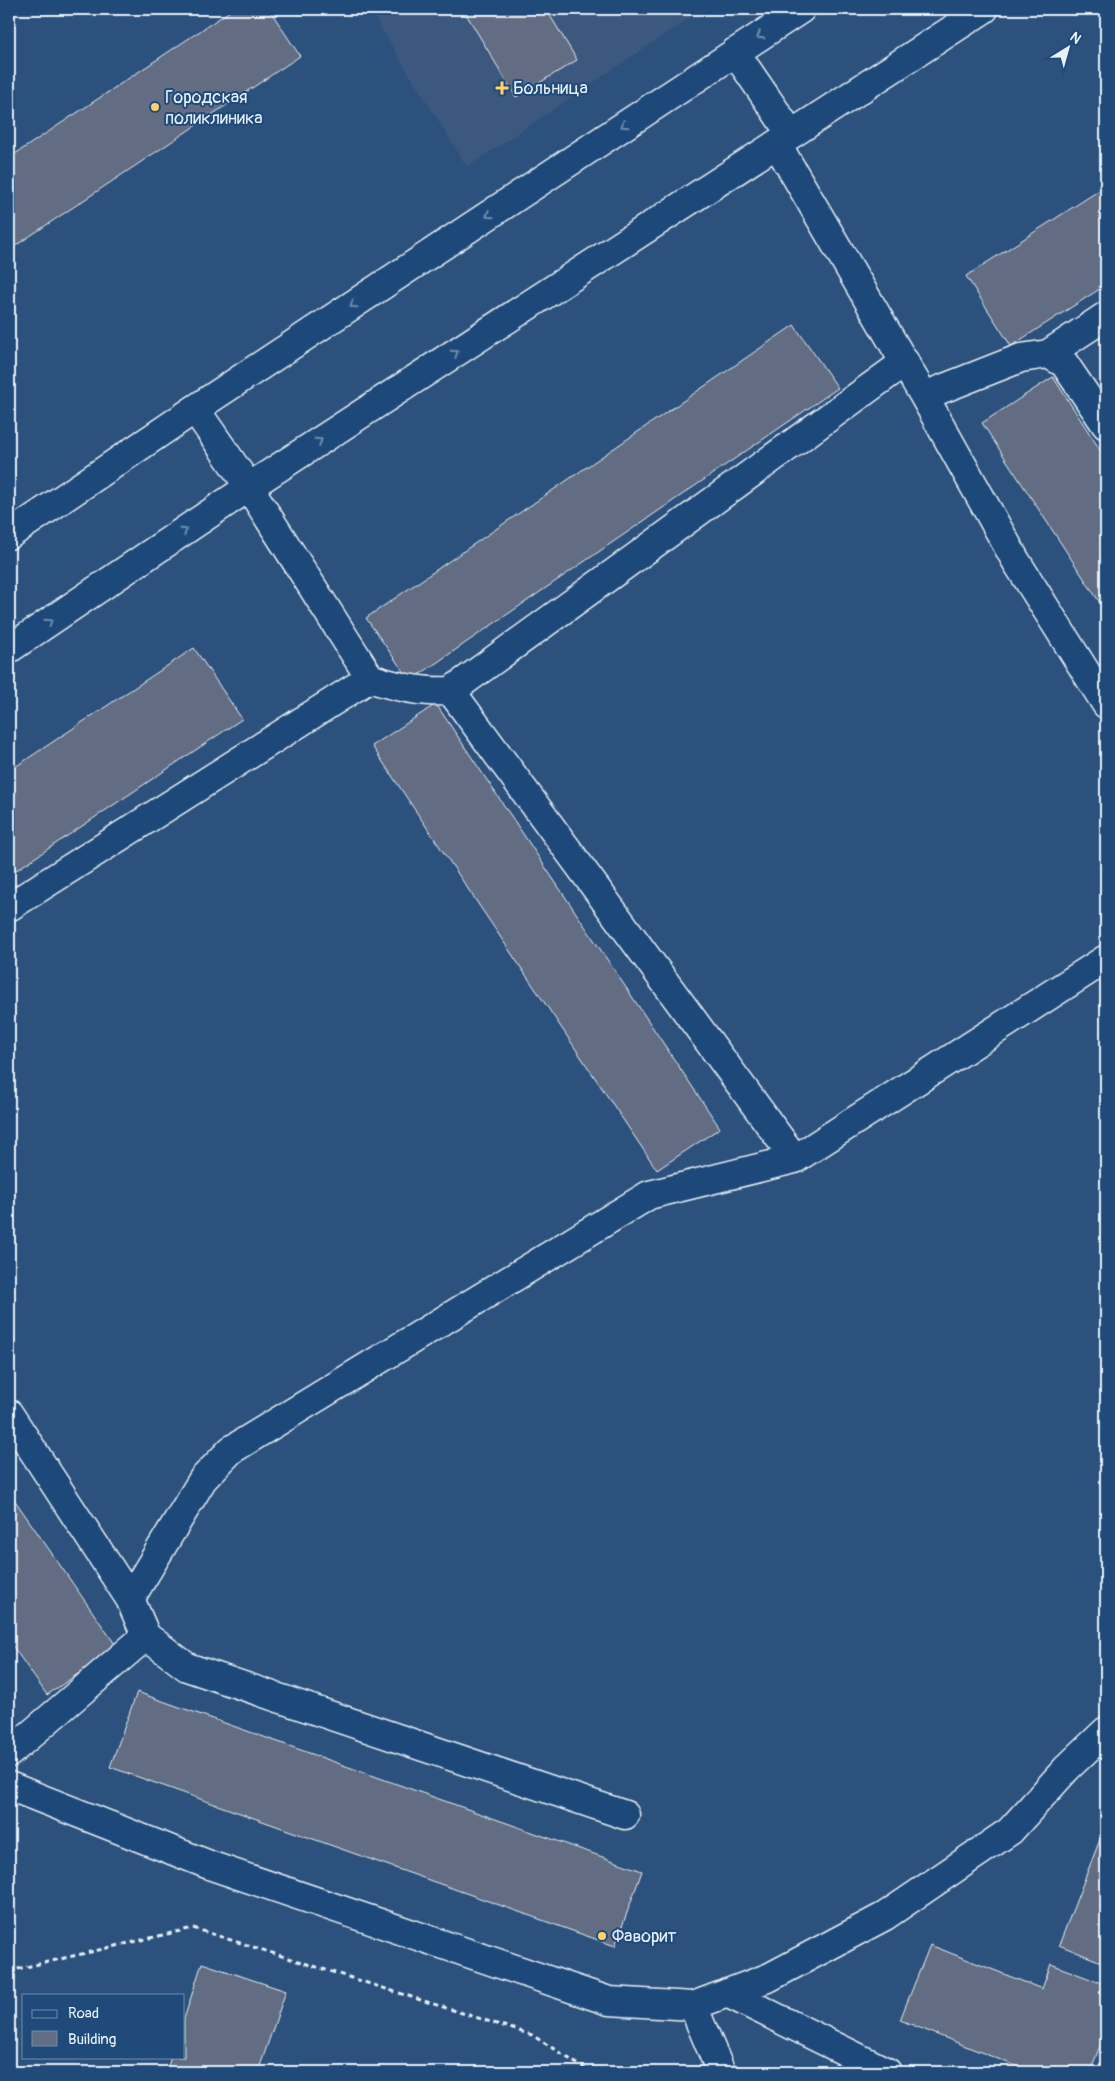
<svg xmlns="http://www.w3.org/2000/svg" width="1115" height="2081" viewBox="0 0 1115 2081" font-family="Pangolin,sans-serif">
<rect width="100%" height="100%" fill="#2c517c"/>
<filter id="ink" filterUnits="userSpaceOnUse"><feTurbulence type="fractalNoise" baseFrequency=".02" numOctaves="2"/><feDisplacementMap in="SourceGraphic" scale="10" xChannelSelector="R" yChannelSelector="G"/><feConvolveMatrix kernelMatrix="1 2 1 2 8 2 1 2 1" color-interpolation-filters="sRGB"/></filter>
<g filter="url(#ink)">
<!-- built -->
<path fill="#3c597e" d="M 369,9 L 703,9 L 467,167 Z"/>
<!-- building -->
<path fill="#626c82" stroke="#e8f1f8" d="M 233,9 L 269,9 L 300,56 L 9,250 L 9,158 Z
M 463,9 L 546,9 L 577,60 L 516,97 Z
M 1106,186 L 1106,285 L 1011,346 L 966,276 Z
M 794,325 L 838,388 L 410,681 L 366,618 Z
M 1053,377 L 1106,459 L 1106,612 L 982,423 Z
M 194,648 L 242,719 L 9,875 L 9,771 Z
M 436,704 L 720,1128 L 657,1170 L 372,746 Z
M 9,1492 L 117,1647 L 47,1695 L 9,1641 Z
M 137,1692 L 642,1871 L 615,1946 L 110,1767 Z
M 1106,1824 L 1106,1964 L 1059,1945 Z
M 930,1945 L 1042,1989 L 1051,1964 L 1106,1985 L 1106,2030 L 1090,2072 L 1031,2072 L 900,2020 Z
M 202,1963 L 286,1991 L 258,2072 L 166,2072 L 171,2057 L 184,2057 L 184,2019 Z"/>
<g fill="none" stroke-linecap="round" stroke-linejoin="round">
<defs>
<path id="minor" d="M 735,52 L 791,134
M 777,144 L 924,396 L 1021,358 L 1048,354 L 1064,363 L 1106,425
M 1048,354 L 1106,316
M 924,396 L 1016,561 L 1106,704
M 195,409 L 249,487 L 370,678
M 9,535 L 195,409 L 801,9
M 9,649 L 249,487 L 984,9
M 451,691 L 905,362
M 9,907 L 370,678 C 396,687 423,693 451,691 L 795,1159
M 9,1414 L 130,1599 L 146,1636 L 187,1667 L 625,1815
M 130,1599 L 203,1479 L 231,1450 L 649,1195 L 795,1159 L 1106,959
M 9,1753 L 146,1636
M 9,1786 L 212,1866 L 609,2001 L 693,2006 L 770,1977 L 885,1916 L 1010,1831 L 1067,1768 L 1106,1731
M 727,1993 L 887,2072
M 693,2006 L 721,2072"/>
</defs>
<!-- minor casing -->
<use href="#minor" stroke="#e8f1f8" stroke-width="31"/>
<!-- path -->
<path stroke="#e8f1f8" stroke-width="3" stroke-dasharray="5 4" stroke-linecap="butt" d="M 9,1971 L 193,1928 L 532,2035 L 590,2072"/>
<!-- minor -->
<use href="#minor" stroke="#1f4a7a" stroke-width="28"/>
</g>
<!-- one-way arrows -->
<defs><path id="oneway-chevron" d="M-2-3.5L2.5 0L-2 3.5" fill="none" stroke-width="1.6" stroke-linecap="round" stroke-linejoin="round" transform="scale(1.25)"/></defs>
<g stroke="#6f8dac">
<use href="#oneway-chevron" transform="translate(760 36) rotate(147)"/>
<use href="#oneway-chevron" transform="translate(624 125) rotate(146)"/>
<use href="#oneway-chevron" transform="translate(489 215) rotate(147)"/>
<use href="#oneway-chevron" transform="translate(353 305) rotate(147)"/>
<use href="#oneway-chevron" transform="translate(455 353) rotate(-33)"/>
<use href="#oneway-chevron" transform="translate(319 441) rotate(-33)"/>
<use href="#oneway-chevron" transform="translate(184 531) rotate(-34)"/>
<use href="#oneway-chevron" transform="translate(49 622) rotate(-34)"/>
</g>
</g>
<!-- markers -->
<g fill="#ffd166" stroke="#1f4a7a" stroke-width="2">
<path d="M499.5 80.5h5v5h5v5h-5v5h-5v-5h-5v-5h5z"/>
<circle cx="155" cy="107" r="5"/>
<circle cx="602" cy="1936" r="5"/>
</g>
<g text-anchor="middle" stroke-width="4" stroke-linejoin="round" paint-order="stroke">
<!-- poi labels -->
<g font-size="18" fill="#e8f1f8" stroke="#1f4a7a" text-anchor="start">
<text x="513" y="94">Больница</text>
<text x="165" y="103">Городская<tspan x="165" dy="21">поликлиника</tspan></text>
<text x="612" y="1942">Фаворит</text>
</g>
</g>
<!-- margin -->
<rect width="1115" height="2081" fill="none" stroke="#1f4a7a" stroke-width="30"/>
<rect x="15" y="15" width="1085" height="2051" fill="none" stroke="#e8f1f8" stroke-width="2" filter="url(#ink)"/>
<!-- legend -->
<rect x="22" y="1994" width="162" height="65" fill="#1f4a7a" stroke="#6f8dac"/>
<rect x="32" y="2010" width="25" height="8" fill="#1f4a7a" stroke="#6f8dac"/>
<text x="68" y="2018" font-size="15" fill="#e8f1f8">Road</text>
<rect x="32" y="2031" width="25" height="15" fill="#626c82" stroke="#6f8dac"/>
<text x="68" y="2044" font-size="15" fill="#e8f1f8">Building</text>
<!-- north arrow -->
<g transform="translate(1068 48) rotate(37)" stroke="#1f4a7a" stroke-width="4" paint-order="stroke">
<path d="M0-4L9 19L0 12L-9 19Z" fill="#e8f1f8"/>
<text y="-8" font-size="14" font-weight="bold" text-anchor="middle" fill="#e8f1f8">N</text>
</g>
</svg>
